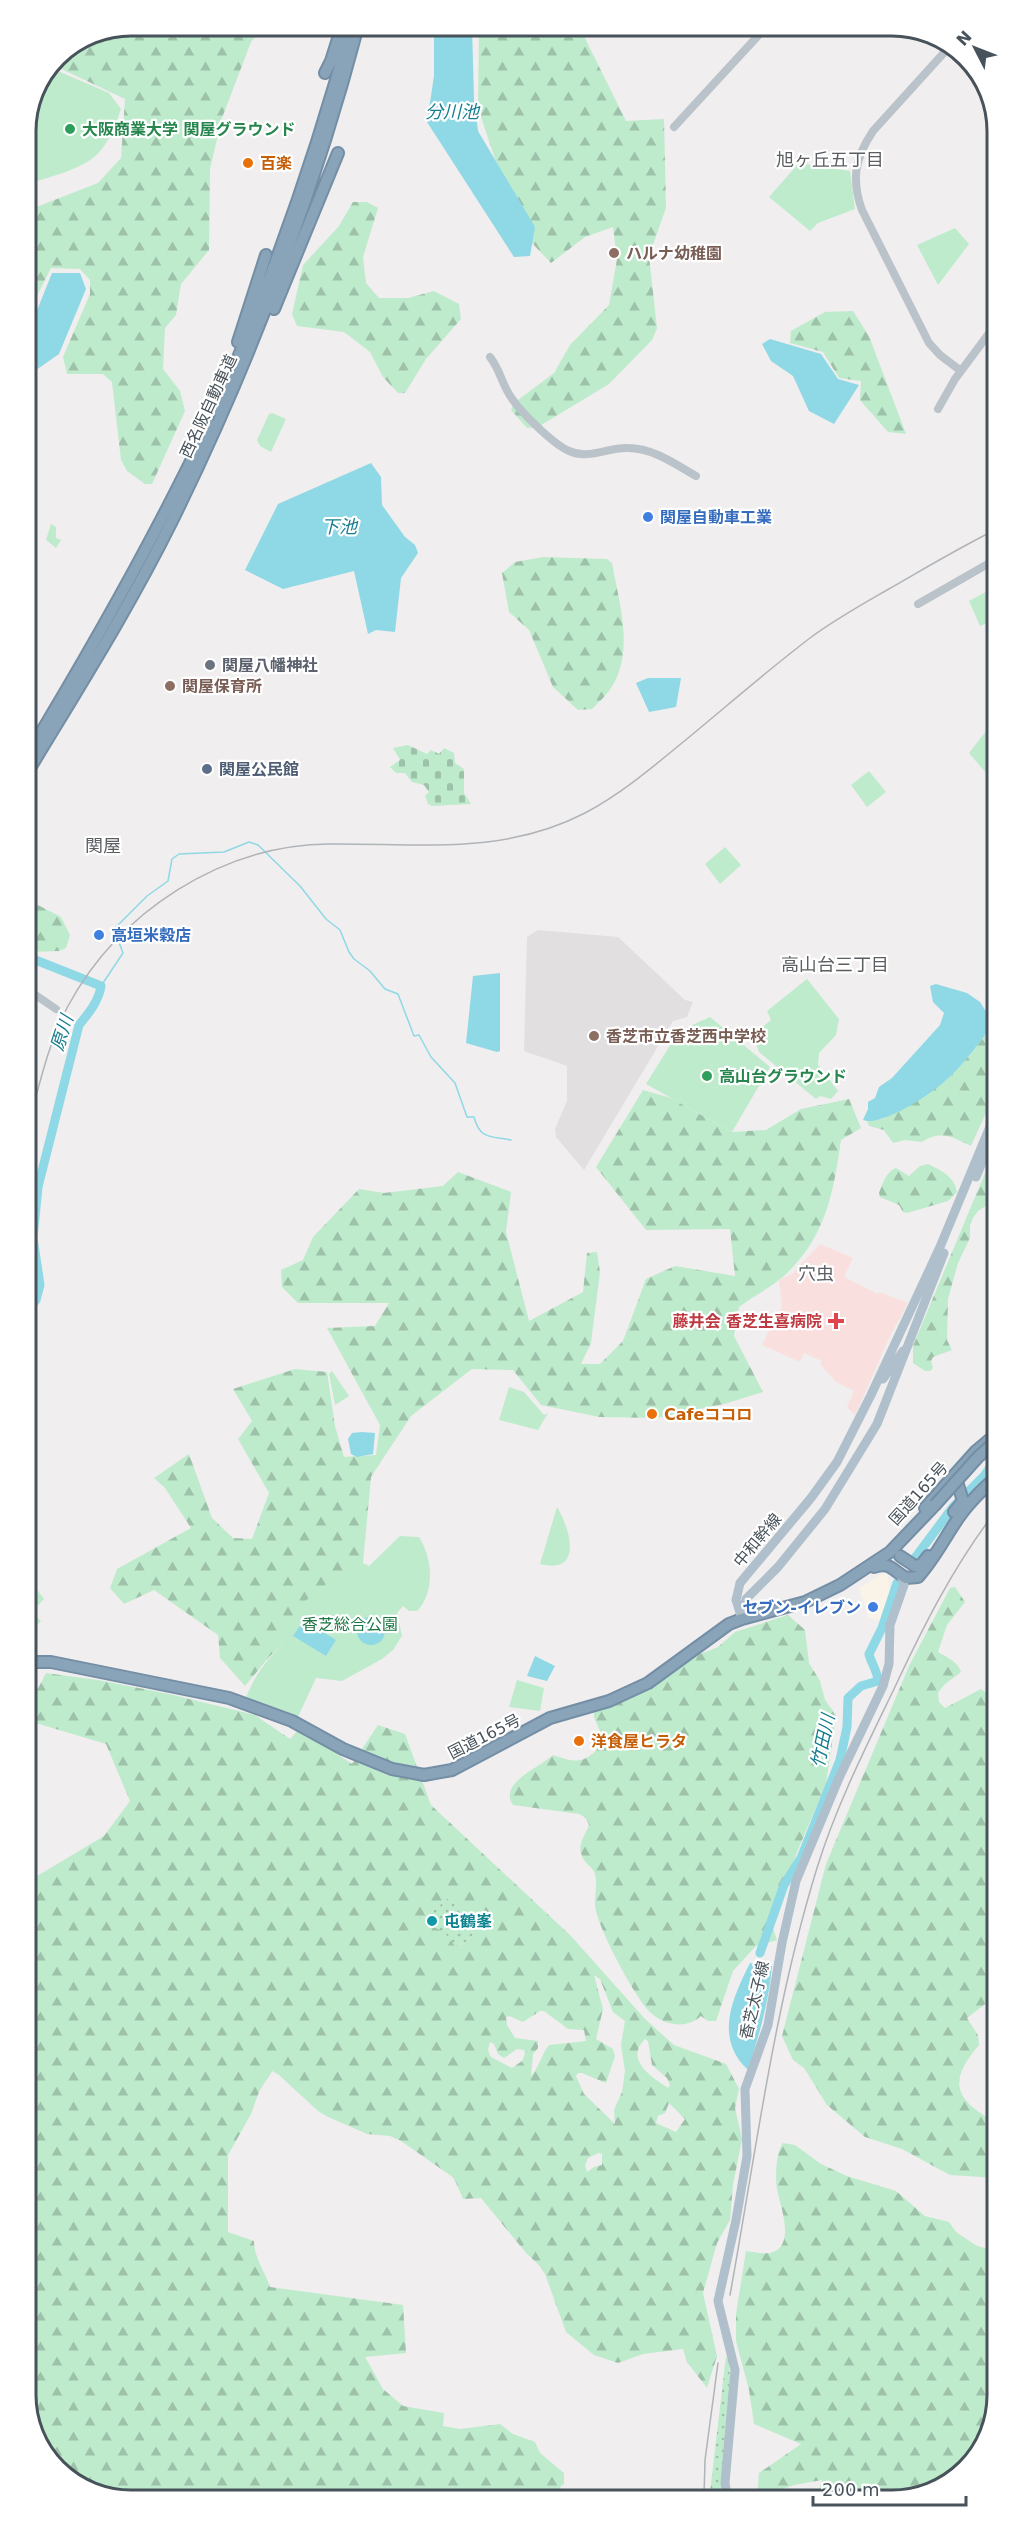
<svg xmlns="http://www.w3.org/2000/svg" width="1023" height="2526" viewBox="0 0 1023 2526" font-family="'DejaVu Sans','Noto Sans JP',sans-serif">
<defs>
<pattern id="grass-dots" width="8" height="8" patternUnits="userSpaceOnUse" patternTransform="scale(1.5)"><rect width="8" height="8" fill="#bfebcd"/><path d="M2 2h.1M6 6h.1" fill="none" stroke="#9dc1a9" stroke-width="1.8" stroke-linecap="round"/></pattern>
<pattern id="forest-firs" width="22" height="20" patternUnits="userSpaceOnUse" patternTransform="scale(1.5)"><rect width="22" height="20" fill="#bfebcd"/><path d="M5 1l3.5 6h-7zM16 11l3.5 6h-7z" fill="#9dc1a9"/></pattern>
<pattern id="cemetery-stones" width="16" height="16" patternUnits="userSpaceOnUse" patternTransform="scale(1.5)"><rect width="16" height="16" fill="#bfebcd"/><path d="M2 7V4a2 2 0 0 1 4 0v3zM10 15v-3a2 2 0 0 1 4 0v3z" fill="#9dc1a9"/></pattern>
</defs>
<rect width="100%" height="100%" fill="#f0eeee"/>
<!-- commercial -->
<path fill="#faf4e8" d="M 887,1571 L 890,1594 L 880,1620 L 869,1618 L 859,1588 Z"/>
<!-- education -->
<path fill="#e1dfdf" d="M 538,930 L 618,937 L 685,1000 L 693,1002 L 687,1017 L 673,1021 L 584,1170 L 556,1137 L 555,1129 L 567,1101 L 567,1066 L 524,1051 L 527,937 Z"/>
<!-- medical -->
<path fill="#f9e0df" d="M 820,1244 L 853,1258 L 844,1277 L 878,1294 L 879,1292 L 908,1303 L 890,1336 L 855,1415 L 847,1407 L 854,1391 L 836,1382 L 820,1364 L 822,1361 L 804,1353 L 800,1362 L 762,1345 L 782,1306 L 779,1280 L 792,1274 Z"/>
<!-- grass -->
<path fill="url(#grass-dots)" d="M 451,1898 L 474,1934 L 466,1942 L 455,1946 L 437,1928 L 421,1921 L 447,1899 Z
M 726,2356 L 729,2360 L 730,2378 L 723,2493 L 710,2492 Z"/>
<!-- forest -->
<path fill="url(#forest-firs)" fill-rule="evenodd" d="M 131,26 L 265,26 L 251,42 L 222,118 L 210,169 L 209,250 L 181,284 L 176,315 L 165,328 L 163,369 L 180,391 L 185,411 L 152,484 L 145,484 L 127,471 L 121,460 L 112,382 L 103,374 L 67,374 L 63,357 L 90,294 L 90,280 L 80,269 L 51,268 L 34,302 L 30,321 L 26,321 L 26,211 L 98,183 L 121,158 L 125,99 L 53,65 C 65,38 104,31 131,26 Z
M 479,26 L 579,26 L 626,121 L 664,119 L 666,208 L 649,256 L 657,328 L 652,340 L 609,384 L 538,427 L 527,428 L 511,410 L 514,403 L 554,373 L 570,345 L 609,305 L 617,259 L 613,227 L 585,237 L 551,263 L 529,240 L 508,198 L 478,108 Z
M 353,202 L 367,202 L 378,208 L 363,257 L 366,283 L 379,298 L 408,298 L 434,291 L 459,304 L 461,319 L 426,359 L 405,393 L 398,393 L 383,377 L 370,352 L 344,332 L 297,326 L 292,314 L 303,265 L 339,226 Z
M 853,311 L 869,336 L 906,434 L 888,432 L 860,400 L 861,381 L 839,378 L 823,352 L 790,343 L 791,331 L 825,312 Z
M 543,557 L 607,559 L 612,563 C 619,603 635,651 611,688 C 606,696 598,703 592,709 L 578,710 L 553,687 L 529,630 L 509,612 L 502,573 L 515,562 Z
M 27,903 L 36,904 L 61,917 L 70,935 L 66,948 L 59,951 L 28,952 Z
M 994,1024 L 994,1095 L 971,1146 C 952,1137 941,1130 922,1142 L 905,1140 L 893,1143 L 884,1130 L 869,1126 L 867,1121 L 883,1119 L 967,1058 Z
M 643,1090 L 671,1098 L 732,1132 L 766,1130 L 801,1109 L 849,1099 L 861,1128 L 841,1140 C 834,1189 827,1231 792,1268 C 778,1284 755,1295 739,1307 L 734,1336 L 763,1392 L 724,1404 L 657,1418 L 599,1417 L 541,1405 L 513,1370 L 472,1369 L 411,1416 L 371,1477 L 363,1563 L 323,1587 L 283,1644 L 269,1657 L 245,1686 L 220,1658 L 218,1635 L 154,1590 L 124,1604 L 110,1588 L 117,1569 L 191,1528 L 165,1488 L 154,1478 L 189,1454 L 212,1518 L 233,1538 L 252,1539 L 269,1493 L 238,1439 L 252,1421 L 233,1389 L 295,1369 L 327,1372 L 335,1426 L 344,1457 L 376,1455 L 380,1425 L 327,1328 L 375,1326 L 389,1303 L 298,1303 L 282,1287 L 281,1270 L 303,1260 L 313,1237 L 359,1189 L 384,1193 L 443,1186 L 458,1172 L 511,1192 L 506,1232 L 529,1321 L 583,1292 L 587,1253 L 597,1252 L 600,1272 L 591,1343 L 581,1364 L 600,1364 L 623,1341 L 646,1279 L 675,1266 L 735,1276 L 730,1229 L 646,1230 L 596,1167 Z
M 995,1149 L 995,1200 L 978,1211 L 973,1218 L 970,1226 L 970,1238 L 958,1263 L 948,1299 L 947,1340 L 952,1350 L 933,1357 L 931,1361 L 933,1368 L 930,1371 L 925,1371 L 913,1363 L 913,1346 Z
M 928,1164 C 942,1171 954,1176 957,1192 L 948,1201 L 907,1213 L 903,1212 L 899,1205 L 880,1197 L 879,1193 C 882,1184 886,1172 896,1168 L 909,1176 L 920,1166 Z
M 955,1587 L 965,1602 L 947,1625 L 938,1652 C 947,1657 958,1662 961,1672 L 944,1685 L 938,1693 L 939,1702 L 945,1708 L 981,1689 L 991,1696 C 996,1717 997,1732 991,1752 L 996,1759 L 997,1995 L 967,2018 L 978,2035 L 979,2045 C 946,2083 956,2101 997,2123 L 997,2178 L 950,2175 L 902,2149 L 865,2137 L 827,2105 L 804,2068 L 793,2060 L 782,2036 L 826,1864 L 909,1666 L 950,1588 Z
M 788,1615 L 805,1630 L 809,1663 L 820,1681 L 825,1700 L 836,1715 L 826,1784 L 797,1852 L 772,1925 L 777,1940 L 756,1946 L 733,1971 L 716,2021 L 708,2021 L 701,2016 C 687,2029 665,2026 651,2013 C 635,1998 601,1933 596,1911 C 593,1899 598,1887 595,1874 C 593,1867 584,1863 582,1856 C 577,1844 585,1836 589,1825 L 586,1818 L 579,1814 L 513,1805 C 498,1783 539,1768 553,1755 C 578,1764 586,1764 604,1741 L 594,1717 L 594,1713 L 599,1708 L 690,1658 L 718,1647 L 735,1632 Z
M 46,1673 L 98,1680 L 169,1694 L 255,1715 L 290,1739 L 299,1729 L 352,1764 L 378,1725 L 405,1734 L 431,1805 L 571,1936 L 645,2019 L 674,2045 L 726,2064 L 739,2089 L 735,2108 L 742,2139 L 733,2185 L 730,2220 L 717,2243 L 703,2293 L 717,2356 L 707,2388 L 687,2362 L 683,2349 L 643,2354 L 618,2363 L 594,2355 L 566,2332 L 545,2274 L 538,2264 L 526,2253 L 481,2198 L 463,2199 L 454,2178 L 401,2141 L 390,2136 L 367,2134 L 326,2116 L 318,2111 L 279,2075 L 272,2071 L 259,2092 L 251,2114 L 228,2155 L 228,2232 L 254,2241 C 254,2258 265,2271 270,2287 L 403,2305 L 406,2353 L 365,2357 L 383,2389 L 403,2406 L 444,2413 L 443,2426 L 460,2429 L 500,2424 L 513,2434 L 535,2442 L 540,2453 L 564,2473 L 564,2484 L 560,2487 L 568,2497 L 124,2500 L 67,2478 L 31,2429 L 30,1865 L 37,1876 L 104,1836 L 130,1801 L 106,1744 L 29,1721 L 29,1706 ZM 451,1898 L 474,1934 L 466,1942 L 455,1946 L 445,1933 L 422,1920 L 447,1899 ZM 594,1975 L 600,1979 L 613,2012 L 625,2021 L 621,2045 L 625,2071 L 622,2092 L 614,2110 L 615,2124 L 584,2094 L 576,2076 L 578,2073 L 582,2073 L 606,2083 L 615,2056 L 613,2049 L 596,2039 L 603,2009 ZM 540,2011 L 544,2011 L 568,2029 L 584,2030 L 586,2041 L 549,2045 C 541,2055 540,2066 531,2076 L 533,2054 L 538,2048 L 538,2041 L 515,2038 L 507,2025 L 506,2017 L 509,2016 L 523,2022 ZM 645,2039 L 648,2041 L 652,2065 L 667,2078 L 670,2085 L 668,2088 C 652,2077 624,2060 645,2039 ZM 490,2042 L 494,2044 L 498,2054 L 504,2058 L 517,2049 L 524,2050 L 525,2054 L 522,2061 L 512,2068 L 491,2057 L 488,2050 ZM 669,2103 L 685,2119 L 676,2132 L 656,2123 L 658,2116 L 665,2113 ZM 599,2153 L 602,2154 L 602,2165 L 594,2167 L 587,2172 L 585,2165 L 588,2158 Z
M 783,2143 L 795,2145 L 821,2164 L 847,2176 L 896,2191 L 925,2216 L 949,2222 L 956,2232 L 977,2246 L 997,2251 L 997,2395 L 976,2459 L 926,2495 L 818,2496 L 822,2480 L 794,2485 L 764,2496 L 757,2496 L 759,2473 L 801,2444 L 754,2424 L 749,2390 L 736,2341 L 736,2314 L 746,2251 C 753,2252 762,2254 770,2253 C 797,2247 780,2206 777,2189 C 775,2177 776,2152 783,2143 Z"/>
<!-- cemetery -->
<path fill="url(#cemetery-stones)" d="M 408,745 L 427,754 L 431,750 L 439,754 L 444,748 L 454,753 L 455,763 L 464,769 L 464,793 L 471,804 L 432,806 L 428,804 L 425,796 L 429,792 L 424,785 L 412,782 L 405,773 L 396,773 L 390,767 L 400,760 L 393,748 Z"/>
<!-- park -->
<path fill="#bfebcd" d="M 51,68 L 109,93 L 121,109 C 115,126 108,146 93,158 C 78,170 44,179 26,184 L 26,125 Z
M 799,163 L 850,171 L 855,209 L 818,223 L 810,231 L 769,197 Z
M 955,228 L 969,244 L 938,285 L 917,245 Z
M 272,413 L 286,419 L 271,452 L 260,446 L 257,440 L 269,414 Z
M 51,524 L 56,527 L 56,538 L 61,540 L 56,548 L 46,540 Z
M 993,588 L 993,621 L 980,626 L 969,601 Z
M 993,722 L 994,772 L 987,774 L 969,753 Z
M 869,771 L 886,792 L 867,807 L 851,785 Z
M 725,847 L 741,865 L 720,884 L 705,864 Z
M 807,979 L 839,1019 L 836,1035 L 819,1053 L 818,1065 L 838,1091 L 831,1099 L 820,1096 L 816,1099 L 759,1052 L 753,1035 L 771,1020 L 767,1011 Z
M 710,1017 L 770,1067 L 732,1132 L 646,1084 L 679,1031 Z
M 332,1371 L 349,1396 L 335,1405 L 329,1374 Z
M 509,1387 L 524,1392 L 544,1415 L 548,1413 L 538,1430 L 499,1420 Z
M 557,1507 C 571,1530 583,1575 540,1564 Z
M 400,1536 L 419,1537 C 433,1559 435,1592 417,1611 L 409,1611 L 403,1606 L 397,1613 L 402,1636 L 393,1650 L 382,1659 L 342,1681 L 316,1678 L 297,1719 L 245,1700 C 254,1677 265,1661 283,1644 C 285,1605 332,1580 363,1563 L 369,1566 Z
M 29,1579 L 44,1599 L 32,1612 L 41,1621 L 29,1634 Z
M 517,1680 L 544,1688 L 540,1711 L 509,1707 Z"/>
<!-- water -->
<path fill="#8fd8e5" d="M 434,26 L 472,26 L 474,100 L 478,131 L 535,227 L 530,256 L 514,257 L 427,122 L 434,76 Z
M 52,273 L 80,273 L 86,289 L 59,354 L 26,377 L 26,323 L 32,323 Z
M 770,339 L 821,354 L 838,379 L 859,385 L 834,424 L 809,411 L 793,376 L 771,361 L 762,344 Z
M 371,463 L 381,477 L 382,505 L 405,537 L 415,545 L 418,553 L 401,578 L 395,632 L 376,630 L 368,634 L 354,571 L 283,589 L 245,570 L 278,504 Z
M 648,678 L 681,678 L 676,707 L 649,712 L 636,683 Z
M 500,973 L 500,1051 L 497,1052 L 466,1043 L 473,976 Z
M 936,984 L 967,993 L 980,1002 L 994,1024 C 978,1043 964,1065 945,1081 C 931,1094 882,1127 863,1120 L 868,1109 L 868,1102 L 875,1098 L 879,1087 L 892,1078 L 940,1025 L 944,1013 L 933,1002 L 930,986 Z
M 362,1432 L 375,1433 L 373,1454 L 357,1457 L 351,1454 L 348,1439 L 352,1433 Z
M357 1631a14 14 0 1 1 28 0a14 14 0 1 1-28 0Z
M 304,1620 L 336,1640 L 326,1656 L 293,1636 Z
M 535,1656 L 555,1666 L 547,1681 L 527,1676 Z
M 750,1963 L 772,1966 C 769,2002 759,2035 748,2070 C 714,2038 732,1999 750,1963 Z"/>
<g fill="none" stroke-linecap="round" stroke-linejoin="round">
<!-- stream -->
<path stroke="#8fd8e5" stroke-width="1.5" d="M 101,986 L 123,953 L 114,929 L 147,896 L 168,881 L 172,859 L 179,854 L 224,852 L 249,842 L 258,845 L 300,886 L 326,919 L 340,930 L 349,952 L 354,959 L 370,971 L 385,989 L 398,994 L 414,1036 L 419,1035 L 431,1057 L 455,1083 L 467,1117 L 474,1117 C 480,1140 491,1136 511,1140"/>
<!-- river -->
<path stroke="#8fd8e5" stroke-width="9" d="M 28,957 L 101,986 C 99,1001 88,1014 79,1025 L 38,1187 L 33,1238 L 40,1285 L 36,1300 L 28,1310
M 915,1558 L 953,1507 L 984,1476 L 995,1460
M 760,1953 L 784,1885 L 801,1858 L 840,1760 L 847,1727 L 848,1698 L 861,1686 L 878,1681 C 878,1672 871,1663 869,1654 L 882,1628 L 897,1583"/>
<defs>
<path id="highway" d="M 325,73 L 331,61 L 342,26
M 274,309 L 338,153
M 238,342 L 266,255
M 216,410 C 270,285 316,157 351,26
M 27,756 C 93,647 155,538 209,424
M 27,773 C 77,690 129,608 172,521 C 250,362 313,197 358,26
M 925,1508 L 976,1451 L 995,1435
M 954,1512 L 963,1501 L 955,1475
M 900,1556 L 915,1566 L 921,1565 L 928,1556
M 874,1567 C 890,1561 893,1571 906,1578 L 918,1577 C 935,1558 945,1537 959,1517 C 969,1502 982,1490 995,1478
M 29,1662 L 51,1662 L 229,1698 L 292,1721 L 343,1749 L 392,1769 L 424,1775 L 452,1770 L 550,1718 L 609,1701 L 648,1683 L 729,1624 L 742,1619 L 805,1602 L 840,1585 L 890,1552 L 935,1505"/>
</defs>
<!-- highway casing -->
<use href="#highway" stroke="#748ea5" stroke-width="14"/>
<!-- minor -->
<path stroke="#bac3ca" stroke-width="8" d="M 951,45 L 873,131 C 855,158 851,179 862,210 L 929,343 L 940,355 L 961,371
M 674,127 L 767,26
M 490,357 C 500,370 501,381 509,394 C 518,410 553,444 569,451 C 589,460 608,447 628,448 C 653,448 675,464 696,476
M 938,409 L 955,379 L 993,328
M 918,604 L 993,561
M 28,990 L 56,1009"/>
<!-- major -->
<path stroke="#afbfcb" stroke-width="9" d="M 976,1177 L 994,1134
M 883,1379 L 903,1351
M 742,1616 L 746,1599 L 778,1567 L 825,1509 L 877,1424 L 944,1253
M 742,1619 L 736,1600 L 740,1583 L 811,1498 L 837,1462 L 871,1395 L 940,1247 L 994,1117
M 727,2496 L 725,2483 L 735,2370 L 718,2301 L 736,2220 L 747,2156 L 745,2089 L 768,2025 L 782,1943 L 796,1881 L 839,1778 L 883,1686 L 889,1664 L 890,1625 L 904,1585 L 901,1575"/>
<!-- highway -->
<use href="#highway" stroke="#89a3b9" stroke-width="10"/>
<!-- rail -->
<path stroke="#b0b3b8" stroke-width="1.5" d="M 28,1127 C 39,1086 48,1044 68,1006 C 119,912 221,845 329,844 C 418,843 502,856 585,813 C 623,793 655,765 688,738 C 728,705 768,670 810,638 C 834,620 861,605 887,590 C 922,570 957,549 993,531
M 730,2295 C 756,2152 774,2007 817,1868 C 836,1806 866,1747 894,1689 C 923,1627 953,1567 995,1512
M 704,2496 L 705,2460 L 718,2363"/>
<defs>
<path id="highway-bridge" d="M 935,1505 L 978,1457 L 995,1442"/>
</defs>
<!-- highway-bridge casing -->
<use href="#highway-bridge" stroke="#748ea5" stroke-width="14" stroke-linecap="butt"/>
<!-- highway-bridge -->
<use href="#highway-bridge" stroke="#89a3b9" stroke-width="10"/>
</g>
<!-- markers -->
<g fill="#2e9e5b" stroke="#fff" stroke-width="2">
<circle cx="70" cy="129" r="6"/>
<circle cx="707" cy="1076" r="6"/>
</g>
<g fill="#e8710a" stroke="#fff" stroke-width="2">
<circle cx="248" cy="163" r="6"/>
<circle cx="652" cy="1414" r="6"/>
<circle cx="579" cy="1741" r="6"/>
</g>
<g fill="#8d6e63" stroke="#fff" stroke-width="2">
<circle cx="614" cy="253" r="6"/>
<circle cx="170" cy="686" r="6"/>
<circle cx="594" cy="1036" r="6"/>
</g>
<g fill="#3f7fe0" stroke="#fff" stroke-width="2">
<circle cx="648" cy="517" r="6"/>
<circle cx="99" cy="935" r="6"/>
<circle cx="873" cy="1607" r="6"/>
</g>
<circle fill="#6b7280" stroke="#fff" stroke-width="2" cx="210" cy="665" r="6"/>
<circle fill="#5c6f8a" stroke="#fff" stroke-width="2" cx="207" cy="769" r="6"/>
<path fill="#e0444e" stroke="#fff" stroke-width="2" d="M833 1312h6v6h6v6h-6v6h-6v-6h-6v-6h6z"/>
<circle fill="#0f9aa8" stroke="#fff" stroke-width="2" cx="432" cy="1921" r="6"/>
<g text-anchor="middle" stroke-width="4.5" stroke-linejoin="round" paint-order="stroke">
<!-- leisure labels -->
<g font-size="16" font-weight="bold" fill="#27864d" stroke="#fff" text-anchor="start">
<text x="82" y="135">大阪商業大学 関屋グラウンド</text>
<text x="719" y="1082">高山台グラウンド</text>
</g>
<!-- food labels -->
<g font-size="16" font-weight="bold" fill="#c56008" stroke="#fff" text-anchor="start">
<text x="260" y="169">百楽</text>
<text x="664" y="1420">Cafeココロ</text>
<text x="591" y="1747">洋食屋ヒラタ</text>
</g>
<!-- education labels -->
<g font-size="16" font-weight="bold" fill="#785e54" stroke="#fff" text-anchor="start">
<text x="626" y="259">ハルナ幼稚園</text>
<text x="182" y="692">関屋保育所</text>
<text x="606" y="1042">香芝市立香芝西中学校</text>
</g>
<!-- street labels -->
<g font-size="16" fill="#47525a" stroke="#fff">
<text transform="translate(208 406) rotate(-65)" y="6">西名阪自動車道</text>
<text transform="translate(918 1493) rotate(-48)" y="6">国道165号</text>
<text transform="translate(757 1540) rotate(-50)" y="6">中和幹線</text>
<text transform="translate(484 1736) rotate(-27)" y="6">国道165号</text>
<text transform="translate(754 2000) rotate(-77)" y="6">香芝太子線</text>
</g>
<!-- shop labels -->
<g font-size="16" font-weight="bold" fill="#366cbe" stroke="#fff" text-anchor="start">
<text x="660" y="523">関屋自動車工業</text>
<text x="111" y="941">高垣米穀店</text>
<text x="861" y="1613" text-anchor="end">セブン-イレブン</text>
</g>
<!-- worship labels -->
<g font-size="16" font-weight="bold" fill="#5b616d" stroke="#fff" text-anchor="start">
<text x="222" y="671">関屋八幡神社</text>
</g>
<!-- service labels -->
<g font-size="16" font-weight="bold" fill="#4e5e75" stroke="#fff" text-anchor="start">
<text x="219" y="775">関屋公民館</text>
</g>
<!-- health labels -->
<g font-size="16" font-weight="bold" fill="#be3a42" stroke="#fff" text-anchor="end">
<text x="822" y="1327">藤井会 香芝生喜病院</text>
</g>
<!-- park labels -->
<g font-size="16" fill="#1d7544" stroke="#fff">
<text x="350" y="1630">香芝総合公園</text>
</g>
<!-- culture labels -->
<g font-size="16" font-weight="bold" fill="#0d838f" stroke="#fff" text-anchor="start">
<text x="444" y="1927">屯鶴峯</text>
</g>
<!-- water labels -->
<g font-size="18" font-style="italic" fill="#167d8f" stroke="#fff">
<text x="452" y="118">分川池</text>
<text x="339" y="533">下池</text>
<text transform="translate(62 1033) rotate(-72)" y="6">原川</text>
<text transform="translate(823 1741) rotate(-78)" y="6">竹田川</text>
</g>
<!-- neighbourhood labels -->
<g font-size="18" fill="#5b5e62" stroke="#fff">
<text x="830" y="166">旭ヶ丘五丁目</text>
<text x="103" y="852">関屋</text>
<text x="835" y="971">高山台三丁目</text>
<text x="816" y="1280">穴虫</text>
</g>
</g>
<!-- crop -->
<path d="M0 0H1023V2526H0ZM131 36H892A95 95 0 0 1 987 131V2395A95 95 0 0 1 892 2490H131A95 95 0 0 1 36 2395V131A95 95 0 0 1 131 36Z" fill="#fff" fill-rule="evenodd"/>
<path fill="none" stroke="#47525a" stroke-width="3" d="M131 36H892A95 95 0 0 1 987 131V2395A95 95 0 0 1 892 2490H131A95 95 0 0 1 36 2395V131A95 95 0 0 1 131 36Z"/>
<!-- north arrow -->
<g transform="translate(975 48) rotate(312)" stroke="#ffffff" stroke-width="4.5" paint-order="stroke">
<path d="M0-4.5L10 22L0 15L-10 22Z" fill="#47525a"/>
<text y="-9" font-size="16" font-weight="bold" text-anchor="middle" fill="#47525a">N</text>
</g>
<!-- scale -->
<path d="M813 2496v9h153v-9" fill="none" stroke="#47525a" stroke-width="3"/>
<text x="822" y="2496" font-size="18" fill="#47525a" stroke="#ffffff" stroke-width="4.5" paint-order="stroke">200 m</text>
</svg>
